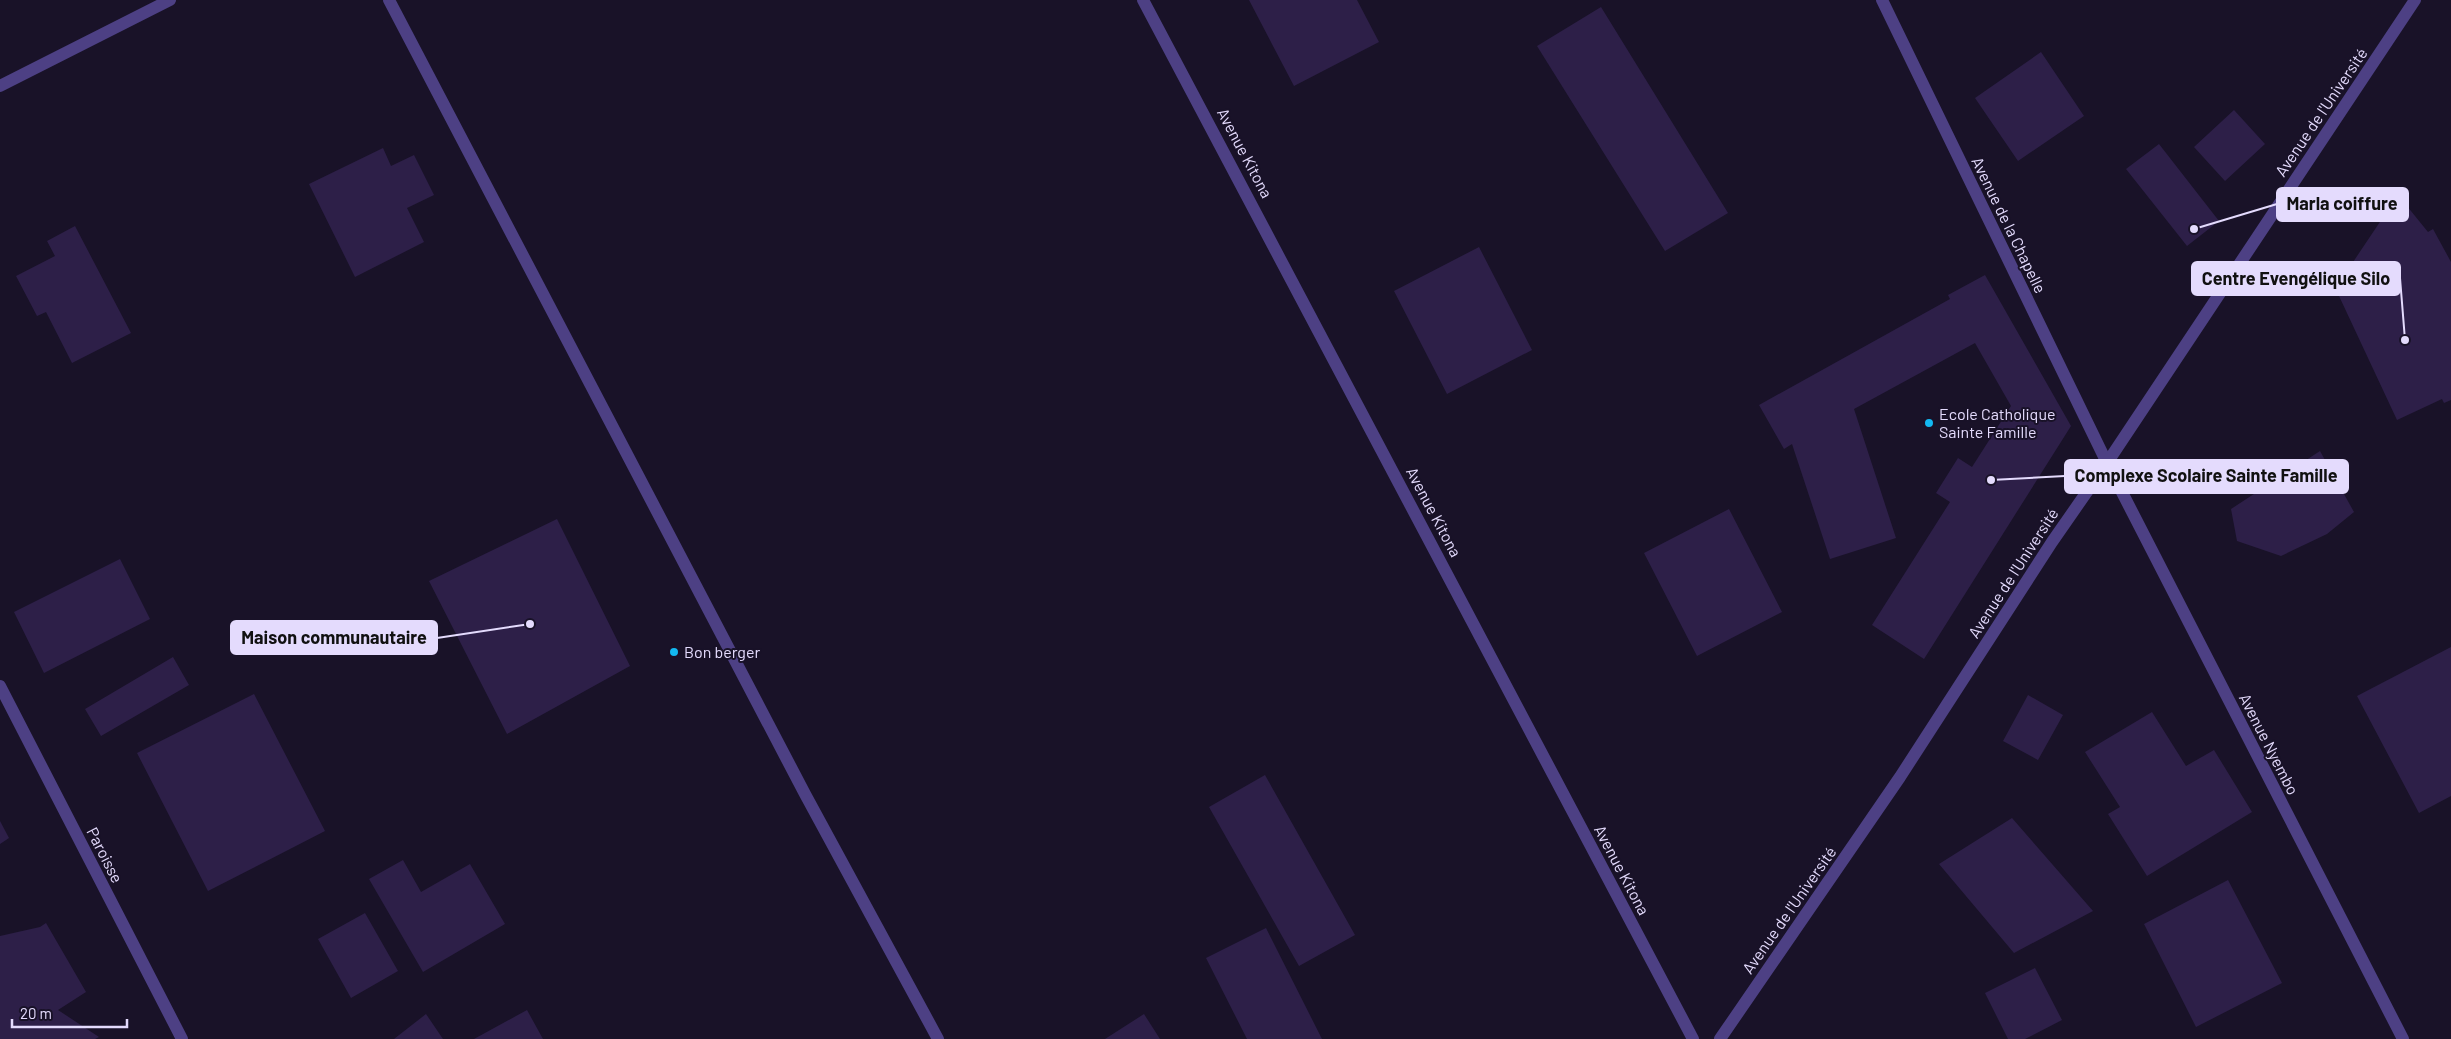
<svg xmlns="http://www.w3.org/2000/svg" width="2451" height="1039" viewBox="0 0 2451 1039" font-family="Barlow,sans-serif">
<rect width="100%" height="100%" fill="#191228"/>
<!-- building -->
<path fill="#2d1f48" d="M 1249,0 L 1357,0 L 1379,42 L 1294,86 Z
M 1601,7 L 1728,213 L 1665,251 L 1537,46 Z
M 2041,52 L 2084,116 L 2018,161 L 1975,98 Z
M 2234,110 L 2265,144 L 2225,181 L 2194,147 Z
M 2159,144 L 2219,221 L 2187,246 L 2126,169 Z
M 383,148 L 391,166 L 414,155 L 434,195 L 407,208 L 424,242 L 355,277 L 309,184 Z
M 2398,195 L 2428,232 L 2433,229 L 2451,262 L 2451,400 L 2444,403 L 2442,399 L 2397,420 L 2332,281 L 2345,274 Z
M 75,226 L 131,333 L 72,363 L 46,312 L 37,316 L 16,276 L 55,256 L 47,241 Z
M 1479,247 L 1532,350 L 1447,394 L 1394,291 Z
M 1985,275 L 2071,426 L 1924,659 L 1872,625 L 1950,502 L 1936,493 L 1958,458 L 1972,467 L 2011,406 L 1975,343 L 1854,409 L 1896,538 L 1830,559 L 1792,444 L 1784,449 L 1759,405 L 1950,299 L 1948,295 Z
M 2320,451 L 2354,512 L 2327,534 L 2281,556 L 2237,541 L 2231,509 Z
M 1729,509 L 1782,612 L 1697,656 L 1644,553 Z
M 557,519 L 630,666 L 507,734 L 429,581 Z
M 120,559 L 150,619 L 44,673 L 14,612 Z
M 2451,647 L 2451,796 L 2419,813 L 2357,696 Z
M 173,657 L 189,685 L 101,736 L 85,709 Z
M 254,694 L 325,831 L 208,891 L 137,753 Z
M 2028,695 L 2063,715 L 2038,760 L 2003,741 Z
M 2152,712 L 2186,766 L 2214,750 L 2252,812 L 2147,876 L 2108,814 L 2120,807 L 2085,752 Z
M 1265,775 L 1355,935 L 1299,966 L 1209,807 Z
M 2012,818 L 2093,911 L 2014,953 L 1939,864 Z
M 0,821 L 9,838 L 0,844 Z
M 403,860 L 421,892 L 470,864 L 505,924 L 423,972 L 369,879 Z
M 2228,880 L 2282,983 L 2196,1027 L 2144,924 Z
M 365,913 L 398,971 L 351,998 L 318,939 Z
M 46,923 L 86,992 L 58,1010 L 99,1037 L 95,1039 L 0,1039 L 0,936 L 40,927 Z
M 1266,928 L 1322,1039 L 1247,1039 L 1206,958 Z
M 2035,968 L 2062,1020 L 2025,1039 L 2008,1039 L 1985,993 Z
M 527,1010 L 543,1039 L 474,1039 Z
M 426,1014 L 443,1039 L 394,1039 Z
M 1144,1014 L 1160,1039 L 1105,1039 Z"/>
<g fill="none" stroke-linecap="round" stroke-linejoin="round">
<!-- minor -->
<path stroke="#4d4084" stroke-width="12" d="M 389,0 L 805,794 L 938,1039
M 1143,0 L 1693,1039
M 1882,0 L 2107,463 L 2403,1039
M 0,86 L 170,0
M 0,686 L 182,1039"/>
<!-- tertiary -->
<path stroke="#4d4084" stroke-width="12" d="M 1720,1039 L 1900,777 L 2052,542 L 2107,463 L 2415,0"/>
</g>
<!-- markers -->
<g fill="#13b8f1" stroke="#191228" stroke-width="2">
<circle cx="1929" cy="423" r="5"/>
<circle cx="674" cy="652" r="5"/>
</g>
<g text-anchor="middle" stroke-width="4" stroke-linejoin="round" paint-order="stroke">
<!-- street labels -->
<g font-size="16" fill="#e4dbfd" stroke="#191228">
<text transform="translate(2321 112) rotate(-56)" y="6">Avenue de l'Université</text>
<text transform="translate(1245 153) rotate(62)" y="6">Avenue Kitona</text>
<text transform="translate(2009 225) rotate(64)" y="6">Avenue de la Chapelle</text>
<text transform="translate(1434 512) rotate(62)" y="6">Avenue Kitona</text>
<text transform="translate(2013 573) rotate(-57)" y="6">Avenue de l'Université</text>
<text transform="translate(2269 744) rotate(63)" y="6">Avenue Nyembo</text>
<text transform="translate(105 855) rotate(63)" y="6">Paroisse</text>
<text transform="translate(1622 870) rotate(62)" y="6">Avenue Kitona</text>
<text transform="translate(1789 910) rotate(-55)" y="6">Avenue de l'Université</text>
</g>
<!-- poi labels -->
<g font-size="16" fill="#e4dbfd" stroke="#191228" text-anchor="start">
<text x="1939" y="420">Ecole Catholique<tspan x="1939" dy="18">Sainte Famille</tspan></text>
<text x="684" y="658">Bon berger</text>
</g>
</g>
<!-- callouts -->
<path fill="none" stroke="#e4dbfd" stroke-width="2" d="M2194 229L2277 204M2405 340L2400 278M1991 480L2065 476M530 624L437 638"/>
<g fill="#e4dbfd" stroke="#191228" stroke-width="2">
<circle cx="2194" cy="229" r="5"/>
<circle cx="2405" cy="340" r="5"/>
<circle cx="1991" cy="480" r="5"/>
<circle cx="530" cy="624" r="5"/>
</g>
<g fill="#e4dbfd" stroke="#e4dbfd" stroke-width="2">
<rect x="2277" y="188" width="131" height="33" rx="5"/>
<rect x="2192" y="262" width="208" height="33" rx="5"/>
<rect x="2065" y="460" width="283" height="33" rx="5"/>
<rect x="231" y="621" width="206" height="33" rx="5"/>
</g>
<g font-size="18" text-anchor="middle" font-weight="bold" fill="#111">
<text x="2342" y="210">Marla coiffure</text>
<text x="2296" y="285">Centre Evengélique Silo</text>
<text x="2206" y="482">Complexe Scolaire Sainte Famille</text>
<text x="334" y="644">Maison communautaire</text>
</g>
<!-- scale -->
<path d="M12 1019v8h115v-8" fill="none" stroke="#e4dbfd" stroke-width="2.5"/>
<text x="20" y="1019" font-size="15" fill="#e4dbfd" stroke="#191228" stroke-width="4" paint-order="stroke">20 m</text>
</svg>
